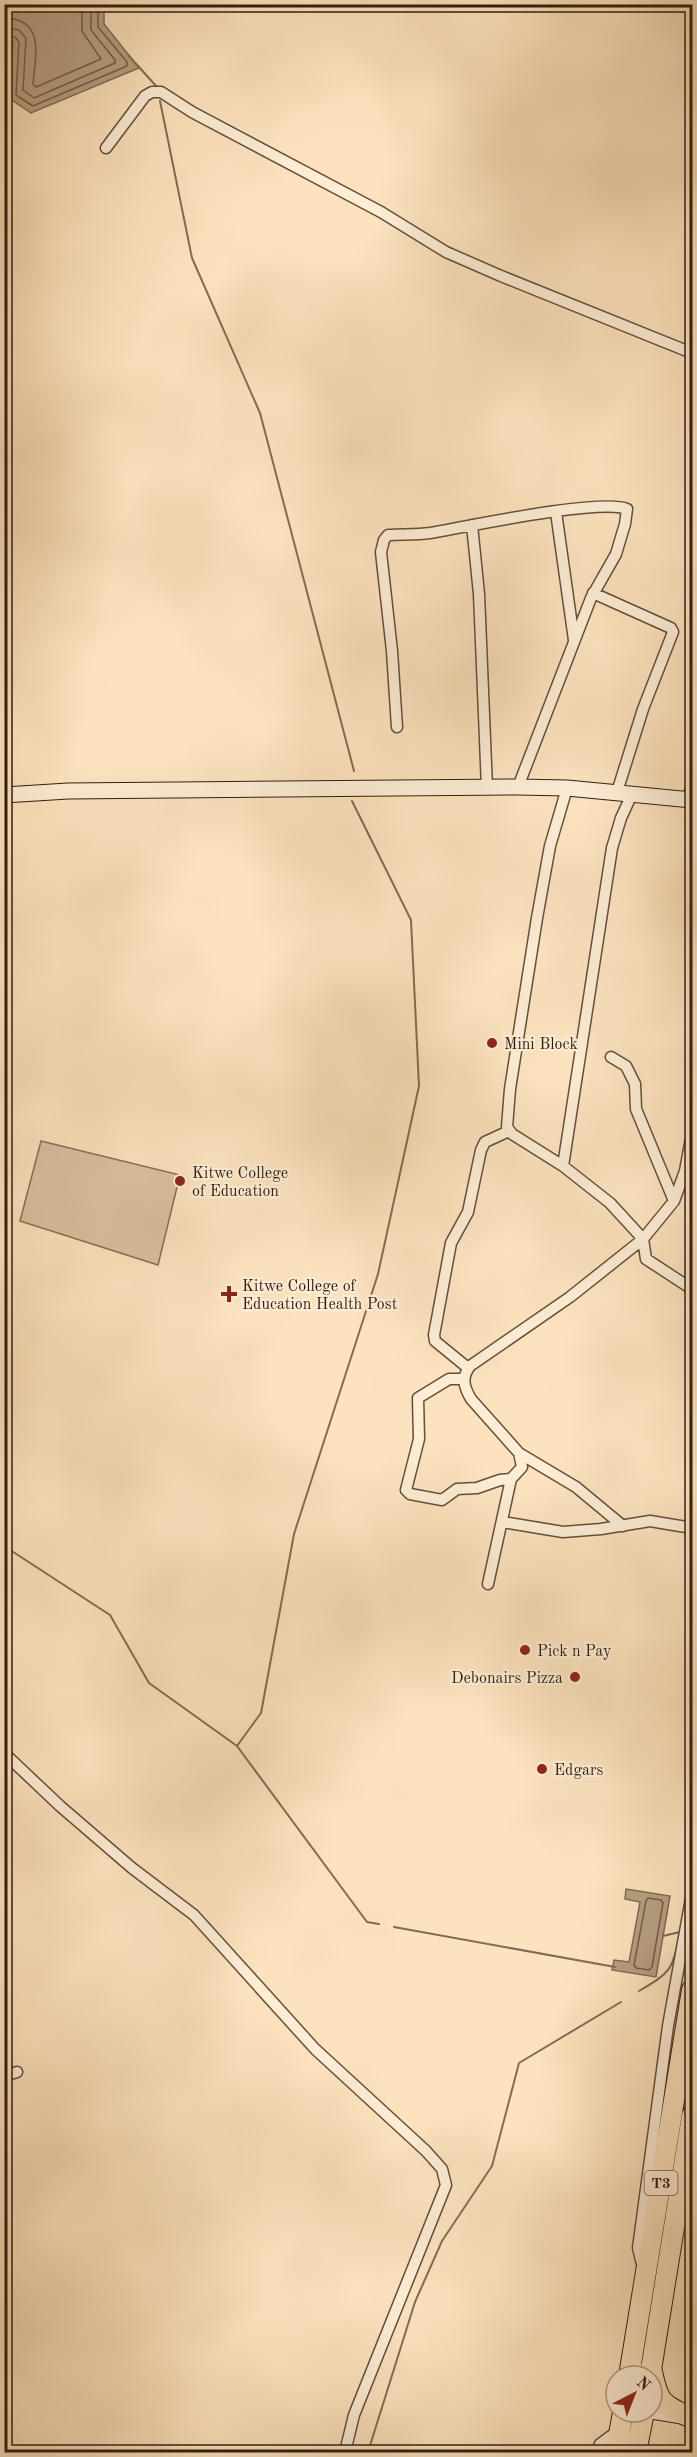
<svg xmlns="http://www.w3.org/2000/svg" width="697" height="2457" viewBox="0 0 697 2457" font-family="'Old Standard TT',serif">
<rect width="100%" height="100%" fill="#fce3be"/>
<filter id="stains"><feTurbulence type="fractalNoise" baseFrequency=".00333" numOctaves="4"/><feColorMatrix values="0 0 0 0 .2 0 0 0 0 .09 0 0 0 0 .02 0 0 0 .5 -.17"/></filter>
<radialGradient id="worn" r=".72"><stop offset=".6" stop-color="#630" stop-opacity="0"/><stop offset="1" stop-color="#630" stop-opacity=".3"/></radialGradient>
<!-- green -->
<path fill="#d9c1a1" stroke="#856f59" stroke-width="1.5" d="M 41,1141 L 180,1175 L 158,1265 L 20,1221 Z"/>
<!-- water -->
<path fill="#b7a083" stroke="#816c55" stroke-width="1.5" d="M 5,4 L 104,5 L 104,24 L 139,68 L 31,113 L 9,98 L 13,43 L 5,40 Z
M 626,1889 L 670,1896 L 656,1977 L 612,1970 L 614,1960 L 629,1962 L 640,1902 L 625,1899 Z"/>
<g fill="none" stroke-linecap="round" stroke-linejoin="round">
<!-- shore -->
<path stroke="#745e4a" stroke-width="1.5" d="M 4,18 C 46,19 35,56 33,84 L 36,87 L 101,59 L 82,31 L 82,4
M 4,27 L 19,30 L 26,38 L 23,90 L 34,98 L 115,63 L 115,60 L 91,30 L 91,4
M 4,34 L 15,37 L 19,42 L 16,95 L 33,106 L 127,66 L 127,62 L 98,27 L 98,4
M 648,1898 L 661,1900 L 663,1903 L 652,1967 L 649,1970 L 636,1968 L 634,1965 L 646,1901 Z"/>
<!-- stream -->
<path stroke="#816c55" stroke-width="2" d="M 129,56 L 157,87
M 160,101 L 192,258 L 260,413 L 354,771
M 4,1546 L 110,1615 L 149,1683 L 237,1746 L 367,1922 L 379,1924
M 237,1746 L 261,1713 L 294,1534 L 378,1274 L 419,1086 L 411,920 L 352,801
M 394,1927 L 615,1967
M 639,1991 C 673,1971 672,1970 680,1932 L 663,1936
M 368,2452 L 415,2302 L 442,2241 L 492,2166 L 519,2063 L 621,2002"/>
<defs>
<path id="street" d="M 106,148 L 145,96 L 152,92 L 161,92 L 192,112 L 381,212 L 446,252 L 501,276 L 692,353
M 556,512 L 574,640
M 472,525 L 479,594 L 487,788
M 593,593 L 671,628 L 673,632 L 643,709 L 617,792
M 397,727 L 392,651 L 381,552 L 384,540 L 388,535 C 402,534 416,535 430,533 C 465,527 601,498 627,509 L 625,524 L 616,554 L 591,598 L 518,787
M 567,788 L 550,846 L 537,918 L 510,1089 L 507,1127 L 512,1134 L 563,1166 L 610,1203 L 643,1239 L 646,1259 L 692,1289
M 688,799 L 692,784
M 611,1057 L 626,1066 L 635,1084 L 636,1109 L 674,1201
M 563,1166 L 612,848 L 621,818 L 632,794
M 468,1368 L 435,1341 L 434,1335 L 451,1243 L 468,1212 L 481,1150 L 485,1142 L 509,1131
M 464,1379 L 449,1379 L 418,1398 L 419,1439 L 406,1490 L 410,1494 L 442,1500 L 457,1489 L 477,1488 L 500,1480 L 511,1479
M 519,1453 L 576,1487 L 623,1526
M 503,1522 L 563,1532 L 601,1529 L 650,1521 L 692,1528
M 488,1584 L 511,1479 L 522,1467 L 519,1453 L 471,1399 C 464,1387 461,1378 470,1366 L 570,1297 L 643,1239 L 674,1201 L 685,1171 L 692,1133
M 4,1753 L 60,1806 L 132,1868 L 194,1915 L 315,2049 L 426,2151 L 442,2169 L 446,2185 L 354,2415 L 345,2452
M 4,2076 L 17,2072
M 642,2264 L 638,2248 L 668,2026 L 692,1893
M 597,2452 L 600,2444 L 619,2430"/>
<path id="secondary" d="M 4,795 L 68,791 L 518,787 L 567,788 L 692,800
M 652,2411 L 682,2416"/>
<path id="highway" d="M 651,2367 C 658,2402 660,2404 692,2418
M 629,2376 L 692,1990
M 650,2376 L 692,2116
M 616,2452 L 623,2412
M 636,2452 L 644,2412"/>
</defs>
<!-- street casing -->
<use href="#street" stroke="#644e3c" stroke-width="13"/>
<!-- secondary casing -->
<use href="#secondary" stroke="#311d11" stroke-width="17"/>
<!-- highway casing -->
<use href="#highway" stroke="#311d11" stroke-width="22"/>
<!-- street -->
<use href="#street" stroke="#fdedd5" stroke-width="10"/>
<!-- secondary -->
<use href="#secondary" stroke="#fdedd5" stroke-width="15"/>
<!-- highway -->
<use href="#highway" stroke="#fce3be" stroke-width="20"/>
</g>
<!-- markers -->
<g fill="#8f2418" stroke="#fdedd5" stroke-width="2">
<circle cx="492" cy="1043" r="6"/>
<circle cx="180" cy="1181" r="6"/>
<path d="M226 1285h6v6h6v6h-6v6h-6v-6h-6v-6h6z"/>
<circle cx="525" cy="1650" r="6"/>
<circle cx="575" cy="1677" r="6"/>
<circle cx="542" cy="1769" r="6"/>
</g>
<g text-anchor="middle" stroke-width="4.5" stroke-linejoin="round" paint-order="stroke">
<!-- shield labels -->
<rect fill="#fdedd5" stroke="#6e5b4c" stroke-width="1.5" x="644.5" y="2171" width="33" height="24" rx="4.5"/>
<g font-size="15" font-weight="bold" fill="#311d11">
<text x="661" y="2188">T3</text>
</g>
<!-- poi labels -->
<g font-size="16" fill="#311d11" stroke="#fdedd5" text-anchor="start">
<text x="504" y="1049">Mini Block</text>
<text x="192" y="1178">Kitwe College<tspan x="192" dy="18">of Education</tspan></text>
<text x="242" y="1291">Kitwe College of<tspan x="242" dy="18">Education Health Post</tspan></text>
<text x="537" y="1656">Pick n Pay</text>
<text x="563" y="1683" text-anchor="end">Debonairs Pizza</text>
<text x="554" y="1775">Edgars</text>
</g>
</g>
<!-- margin -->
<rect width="697" height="2457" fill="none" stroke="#fce3be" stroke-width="24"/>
<rect x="6" y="6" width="685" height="2445" fill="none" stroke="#311d11" stroke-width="3"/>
<rect x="12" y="12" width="673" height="2433" fill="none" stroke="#311d11" stroke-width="1.5"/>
<!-- north arrow -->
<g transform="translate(634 2394) rotate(42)"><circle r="28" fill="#fdedd5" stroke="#ab9a87" stroke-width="1.5"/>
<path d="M0-4.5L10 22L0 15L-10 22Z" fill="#8f2418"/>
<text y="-9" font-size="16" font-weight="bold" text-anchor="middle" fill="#311d11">N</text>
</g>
<rect width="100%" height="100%" filter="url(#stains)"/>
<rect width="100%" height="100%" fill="url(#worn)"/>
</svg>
